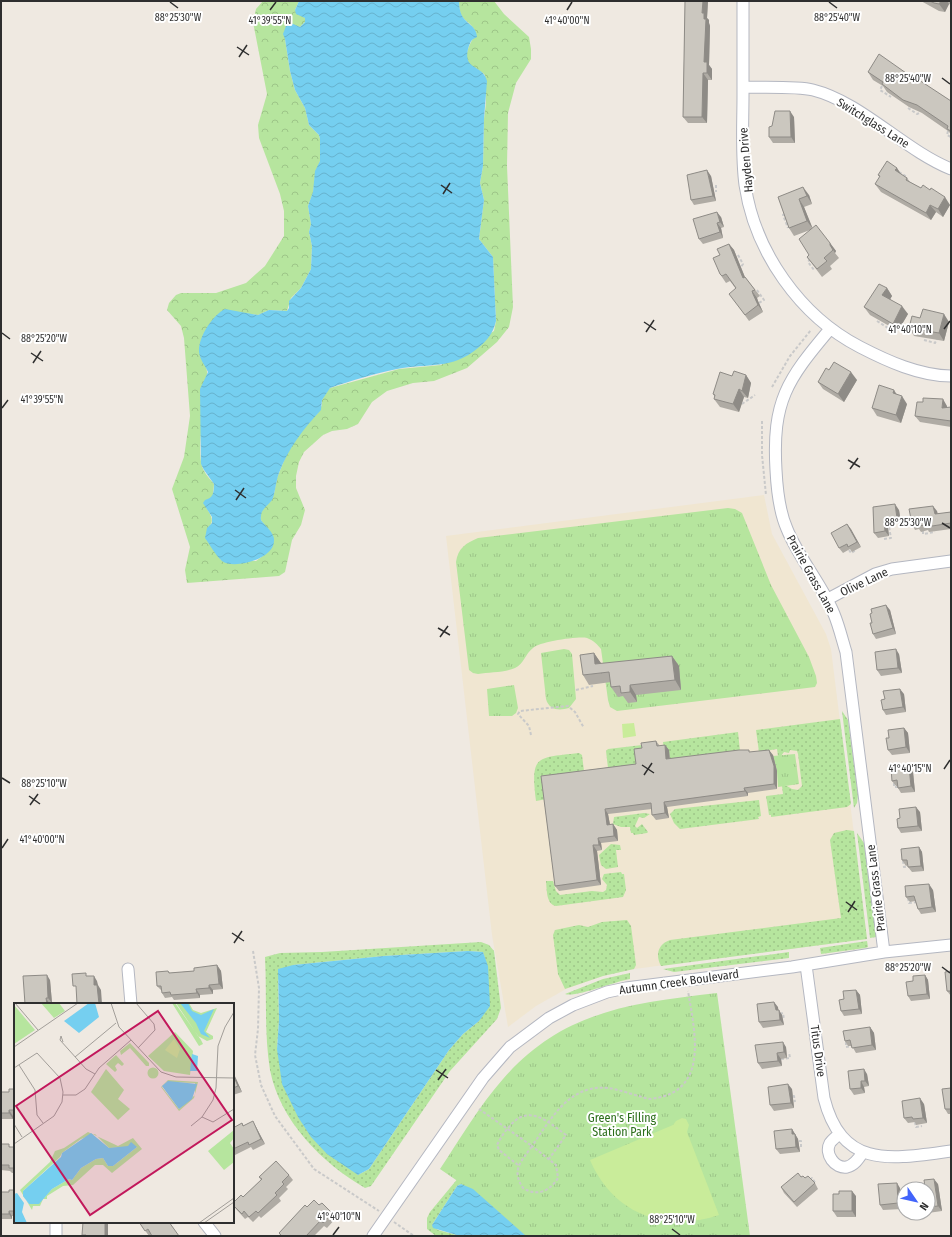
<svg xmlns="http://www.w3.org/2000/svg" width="952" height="1237" viewBox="0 0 952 1237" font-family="'Fira Sans Condensed',sans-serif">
<defs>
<pattern id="grass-dots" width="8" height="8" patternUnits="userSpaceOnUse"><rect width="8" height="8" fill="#b6e59e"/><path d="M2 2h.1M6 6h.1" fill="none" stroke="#9dc588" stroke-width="1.8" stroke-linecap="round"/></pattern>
<pattern id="forest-crowns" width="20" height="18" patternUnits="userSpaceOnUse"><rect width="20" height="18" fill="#b6e59e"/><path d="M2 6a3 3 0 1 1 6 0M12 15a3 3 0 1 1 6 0" fill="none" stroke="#9dc588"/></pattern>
<pattern id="park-tufts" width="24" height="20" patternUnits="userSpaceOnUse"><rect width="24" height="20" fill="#b6e59e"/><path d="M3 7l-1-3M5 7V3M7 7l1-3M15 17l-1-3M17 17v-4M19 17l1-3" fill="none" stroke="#9dc588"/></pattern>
<pattern id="water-waves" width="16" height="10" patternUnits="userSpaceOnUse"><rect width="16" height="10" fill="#75cff0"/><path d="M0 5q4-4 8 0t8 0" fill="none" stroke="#66b2ce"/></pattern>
</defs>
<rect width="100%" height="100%" fill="#efe9e1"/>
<!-- education -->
<path fill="#f0e6d1" d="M 764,495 L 772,534 L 826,634 L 831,649 L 867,939 L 634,969 L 603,976 L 566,989 L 536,1006 L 508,1027 L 492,935 L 446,536 Z"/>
<!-- grass -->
<path fill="url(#grass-dots)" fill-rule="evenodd" d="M 842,711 L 848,720 L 858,795 L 857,803 L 854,808 Z
M 840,719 L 851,804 L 847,807 L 771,817 L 771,815 L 769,815 L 766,796 L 783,794 L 782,786 L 787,786 L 792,789 L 798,790 L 802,786 L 798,754 L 797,751 L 790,750 L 789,753 L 784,752 L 781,756 L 778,756 L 777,749 L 759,752 L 756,730 Z
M 738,732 L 740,751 L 670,764 L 664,751 L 663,742 Z
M 642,745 L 643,754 L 640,769 L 608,768 L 606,751 L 608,749 Z
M 579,753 L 582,755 L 584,771 L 547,799 L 536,801 C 530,754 537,758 579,753 Z
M 759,800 L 761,816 L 758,817 L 759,819 L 680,829 L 674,823 L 670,814 L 675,809 Z
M 644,813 L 650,814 L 644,818 L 639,817 L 635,826 L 637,828 L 642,824 L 648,832 L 647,833 L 634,835 L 633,833 L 631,833 L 630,827 L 621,827 L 613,824 L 614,817 Z
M 847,830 L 854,831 L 867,939 L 661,966 C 655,955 658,944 670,940 L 841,918 L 830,840 L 834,833 Z
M 857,833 L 864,843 L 876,935 L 876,937 L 870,938 Z
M 611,844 L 620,845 L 621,850 L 616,850 L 618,867 L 606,869 L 601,865 L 599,855 Z
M 621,872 L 622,874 L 624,874 L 626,890 L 623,897 L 556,906 C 546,904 547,890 546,881 L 553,881 L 556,891 L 560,895 L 592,891 L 603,892 L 606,890 L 607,885 L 602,879 L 604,874 Z
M 627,920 L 631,926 L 636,965 L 634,969 L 603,976 L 565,989 L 558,974 L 553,935 L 555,930 L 579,925 L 588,927 L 602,922 Z
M 867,941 L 868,947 L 865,948 L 821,954 L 820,948 Z
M 481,942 L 489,945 L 494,951 L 501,1008 L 497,1019 L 450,1071 L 371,1186 L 365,1188 C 322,1163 280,1121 270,1070 C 264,1033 267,995 265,957 L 280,953 L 322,952 ZM 468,951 L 483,952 C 491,976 484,997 479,1021 L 463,1034 L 449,1050 L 369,1169 L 358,1175 L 277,1049 L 279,1020 L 278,980 L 293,965 L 384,956 Z
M 789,952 L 789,958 L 674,972 L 663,969 Z
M 630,973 L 630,979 C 616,981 575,998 565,994 L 603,979 Z
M 459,1177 L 537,1236 L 526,1236 L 477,1194 L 461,1184 L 457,1186 L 432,1225 L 438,1230 L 460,1236 L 436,1236 L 427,1229 L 427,1218 L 430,1212 Z"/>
<!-- forest -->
<path fill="url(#forest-crowns)" d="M 263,1 L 299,1 L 295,10 L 305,18 L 305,22 L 300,27 L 297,26 L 285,39 L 290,71 L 295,90 L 305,108 L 309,125 L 319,135 L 320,139 L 320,161 L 315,176 L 313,193 L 308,206 L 311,224 L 309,232 L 312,246 L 311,269 L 301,288 L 291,298 L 287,311 L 269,310 L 258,315 L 242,313 L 200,344 C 199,359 208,365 207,374 C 207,397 196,446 202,466 C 204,473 210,479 214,484 L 213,495 L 206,507 C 210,514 215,520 209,527 L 217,553 L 221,560 L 256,561 L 268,552 L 264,525 L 261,520 L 261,510 L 274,494 L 277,478 L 288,451 L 311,418 L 317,414 L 322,405 L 322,400 L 325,393 L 330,388 L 399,369 L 441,365 L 494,331 L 496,321 L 493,257 L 479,239 L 484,200 L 480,183 L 483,166 L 484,119 L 486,103 L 485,75 C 481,71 476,69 471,66 C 461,57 471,42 476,33 C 469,17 459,24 459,1 L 494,1 L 504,14 L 529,37 L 531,49 L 531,59 L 516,83 L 508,113 L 507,166 L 513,307 L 509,327 L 497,342 L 467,368 L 434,381 L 413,383 L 387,391 L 372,402 L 358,424 L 347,429 L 332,431 L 323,435 L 304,452 L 299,462 L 296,476 L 296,488 L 305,510 L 301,525 L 292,540 L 285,572 L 279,576 L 266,577 L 187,583 L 185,570 L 190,547 L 172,489 L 184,457 L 190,416 L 184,338 L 181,326 L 167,310 L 169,303 L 176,295 L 181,293 L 216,293 L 246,283 L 265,266 L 284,236 L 284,211 L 280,194 L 259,138 L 258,125 L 267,94 L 253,22 L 256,9 Z"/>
<!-- park -->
<path fill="url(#park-tufts)" d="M 728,508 L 735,509 L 742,513 L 771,585 L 809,657 L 816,676 L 817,683 L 815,687 L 617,711 L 610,707 L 608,700 L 601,649 C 598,645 593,640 587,638 C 578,636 539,642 533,648 C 525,654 524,664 515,668 C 504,673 489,672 478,674 L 473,673 L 469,670 L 456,562 C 458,548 466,543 478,538 Z
M 564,649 L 569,650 L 572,654 L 576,699 L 569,708 C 559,711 549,710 546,699 L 541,653 Z
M 514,685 L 518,708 L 516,713 L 512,716 L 489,716 L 487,689 Z
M 795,754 L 799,784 L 778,787 L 777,771 L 773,756 Z
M 717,993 L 750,1236 L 526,1236 L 475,1193 L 440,1169 C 460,1139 479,1106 503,1079 C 563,1010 633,1003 717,993 Z"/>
<!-- pitch -->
<path fill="#c9ec9a" d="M 634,723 L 636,736 L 623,738 L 622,724 Z
M 682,1118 L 686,1119 L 689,1125 L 687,1132 L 719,1215 C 665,1233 613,1214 590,1160 L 673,1125 L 676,1121 Z"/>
<!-- water -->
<path fill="url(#water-waves)" d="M 299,1 L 459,1 C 459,26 476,21 477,37 C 475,38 473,39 472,40 C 470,42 469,46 468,49 C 463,71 483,64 487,81 L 484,119 L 483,166 L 480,183 L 484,200 L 483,208 L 479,239 L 493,257 L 496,321 C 493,333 488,340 478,348 C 452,370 428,363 397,369 C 376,373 350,381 330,388 L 322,400 L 321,410 C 303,429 288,449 279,473 C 276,480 275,495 272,500 C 266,508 260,509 261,520 C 265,526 275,533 274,541 C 274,559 234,570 222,561 C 216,556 210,545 205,538 L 207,528 L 212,523 L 212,517 L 203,503 L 205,500 C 213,498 214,493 214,484 L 204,470 L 201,464 L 200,389 L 208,372 C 205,365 200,360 199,352 C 198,337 213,315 225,309 L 258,315 L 269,310 L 287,311 L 289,308 L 289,301 L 301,288 L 311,269 L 312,246 L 309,232 L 311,224 L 308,206 L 313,192 L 315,171 L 320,161 L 320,139 L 319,135 L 309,125 L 305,108 L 295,90 L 290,71 L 285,39 L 283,34 L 286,26 L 291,23 L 300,27 L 305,22 L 305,18 L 296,14 L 295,10 Z
M 468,951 L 483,952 L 488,966 L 490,1006 L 479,1021 L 463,1034 L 449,1050 L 369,1169 L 358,1175 L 327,1154 L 311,1137 L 298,1117 L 282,1084 L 277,1049 L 279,1020 L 278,969 L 293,965 L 384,956 Z
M 461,1184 L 473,1189 L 526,1236 L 460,1236 L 433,1228 L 432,1225 L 457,1186 Z"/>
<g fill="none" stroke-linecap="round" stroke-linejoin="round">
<defs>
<path id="minor" d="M 743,1 C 743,32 743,63 743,95 C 743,124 741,155 745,185 C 755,252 800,316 860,347 C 887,361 920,376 951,376
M 743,87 C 762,88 796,86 813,90 C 861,102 904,150 951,169
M 830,329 C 787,380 772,401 776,470 C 777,490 779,511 787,529 C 799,559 822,584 834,614 C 839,626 842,639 846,652 L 884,952
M 826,600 L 875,574 L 892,569 L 951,561
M 806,965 L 824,1098 C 842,1170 892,1159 951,1151
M 128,969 L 131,1004
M 839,1134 C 836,1137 832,1140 830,1143 C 824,1154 835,1169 847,1167 C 855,1165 859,1158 863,1152
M 56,1222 L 56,1236
M 204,1222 L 215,1236
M 373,1236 L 483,1078 L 510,1047 L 549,1018 L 573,1005 L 607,992 L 626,988 L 792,967 L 884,952 L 951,945"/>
</defs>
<!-- minor casing -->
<use href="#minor" stroke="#b4b7c1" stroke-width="13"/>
<!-- path -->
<path stroke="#c9c9c9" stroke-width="2" stroke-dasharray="3 2" stroke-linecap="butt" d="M 882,86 L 880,90 L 891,97
M 908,108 L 917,114 L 919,113
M 948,131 L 947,135 L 951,137
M 899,172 L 907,177 L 906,181
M 716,185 L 716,192
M 785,214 L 783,215 L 788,228
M 738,255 L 743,264 L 741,267
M 810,259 L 808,262 L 814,270
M 757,290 L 764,300 L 759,303
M 877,321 L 888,328
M 924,340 L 935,343 L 937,339
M 772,387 L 790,356 L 811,330
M 742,404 L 755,395
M 762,421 L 762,455 L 766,495
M 923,531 L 923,534 L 935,532
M 884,539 L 891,538 L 889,527
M 849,550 L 851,553 L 856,550
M 576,690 L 593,686
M 531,735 L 529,726 L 518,714 L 520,711 L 568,706 L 575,712 L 584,728
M 894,783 L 894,787 L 899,787
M 903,861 L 904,867 L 910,866
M 908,898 L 909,903 L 918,902
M 253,951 L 259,988 L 258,1029 L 255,1055 L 261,1085 L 275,1116 L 314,1169 L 379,1211
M 780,1014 L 783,1013 L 784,1020
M 846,1042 L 846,1047 L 854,1046
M 781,1059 L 790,1058 L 789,1052
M 793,1096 L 794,1096 L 795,1102
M 479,1109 L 532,1146 C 521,1162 511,1170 523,1188 C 537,1197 550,1191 558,1178 L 556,1165 L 532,1146 C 551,1119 569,1084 608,1088 C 622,1090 636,1096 650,1099 C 710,1093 695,1033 688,991
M 915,1122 L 916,1127 L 922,1126
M 799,1141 L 801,1141 L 801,1147
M 518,1165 L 499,1150 L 497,1145 C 500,1139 504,1132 509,1127 C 528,1103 547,1121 566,1135 L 549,1159
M 810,1180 L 812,1178 L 816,1184
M 394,1222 L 414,1236"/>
<!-- minor -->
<use href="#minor" stroke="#fff" stroke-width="11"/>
</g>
<!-- wall -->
<path fill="#afaba4" d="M 685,1 L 708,1 L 707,18 L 709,20 L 709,23 L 710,26 L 709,65 L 712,69 L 712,80 L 708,80 L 707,123 L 688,123 L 683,117 Z
M 921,1 L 951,1 L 951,5 L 949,4 L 945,12 L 939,11 Z
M 868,72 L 916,80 L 951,101 L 951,134 L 948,131 L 922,113 L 909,107 L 887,92 L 883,86 L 873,80 Z
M 794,117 L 795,143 L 773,143 L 769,137 L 772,126 Z
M 897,168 L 901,174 L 907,178 L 910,182 L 950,205 L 943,217 L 936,212 L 931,220 L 881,192 L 875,184 L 880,178 L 878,175 Z
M 711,176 L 716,201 L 694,205 L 691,200 Z
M 809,195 L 812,204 L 804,207 L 812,228 L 830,243 L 836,251 L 835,253 L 839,258 L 830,266 L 832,269 L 822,277 L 807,257 L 809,255 L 810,230 L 794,236 L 789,228 L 778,197 Z
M 721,217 L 724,227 L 721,228 L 723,238 L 703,244 L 699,239 Z
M 729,244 L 734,250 L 745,277 L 760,296 L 757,298 L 758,301 L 763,312 L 749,321 L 734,300 L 736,289 L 730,281 L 726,283 L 720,274 L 720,255 Z
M 887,288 L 892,296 L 890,299 L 908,314 L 898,331 L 870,315 L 864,307 Z
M 920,318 L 949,322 L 944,341 L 914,336 L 909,328 Z
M 829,370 L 857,380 L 844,402 L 823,389 L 818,382 Z
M 746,375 L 751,383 L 748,398 L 744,397 L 739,412 L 720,407 L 714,399 L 715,397 L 713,394 L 732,376 Z
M 907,404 L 901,423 L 877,416 L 872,408 Z
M 947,406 L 947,408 L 951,407 L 951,427 L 920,422 L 915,416 Z
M 873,507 L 899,510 L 901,523 L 893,524 L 893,527 L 888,528 L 889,536 L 878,538 L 874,533 Z
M 937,511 L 938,514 L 951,512 L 951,529 L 929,532 L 928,530 L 921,532 L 919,529 L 915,530 L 912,524 Z
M 847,524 L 861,547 L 852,552 L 850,549 L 843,553 L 839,548 Z
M 890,610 L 896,634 L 876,639 L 873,634 L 872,623 Z
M 594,653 L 601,664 L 672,656 L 679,666 L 681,690 L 636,695 L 637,702 L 628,703 L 623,696 L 618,697 L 611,687 L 611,682 L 589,685 L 583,675 Z
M 899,654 L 902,673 L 881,676 L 877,670 Z
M 904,694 L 906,712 L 886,715 L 883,710 Z
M 904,728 L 908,733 L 910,753 L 892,755 L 888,750 L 889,738 Z
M 656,741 L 660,746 L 665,745 L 669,750 L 670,759 L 751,752 L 773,755 L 777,771 L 777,789 L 748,793 L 748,796 L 667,807 L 669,818 L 656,820 L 652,815 L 652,809 L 608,814 L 610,825 L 613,824 L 617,830 L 618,841 L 601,843 L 602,850 L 597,851 L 601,885 L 559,891 L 555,886 L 541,776 L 636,764 L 642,748 Z
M 909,767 L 913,772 L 915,792 L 901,793 L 898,788 L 897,786 L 896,786 L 892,781 Z
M 920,812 L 922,831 L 901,833 L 898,828 L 900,818 Z
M 919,847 L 922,852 L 924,871 L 912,872 L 908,867 L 908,865 L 906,866 L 902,860 Z
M 933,890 L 936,912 L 921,914 L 918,909 L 915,901 L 910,902 L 906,897 Z
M 217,965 L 221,971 L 223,989 L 213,990 L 213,994 L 200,995 L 200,998 L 174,1000 L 172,997 L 165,998 L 162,993 L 162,991 L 157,986 L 168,971 L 170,973 L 194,971 Z
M 951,971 L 951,996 L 947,991 Z
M 925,975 L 928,980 L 930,999 L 911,1001 L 908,996 L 913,981 Z
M 50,980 L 52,1003 L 25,1004 Z
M 856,990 L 860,995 L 862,1014 L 844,1016 L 841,1011 L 844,999 Z
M 778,1007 L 778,1010 L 782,1015 L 784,1025 L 763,1028 L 759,1022 Z
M 870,1027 L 874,1033 L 876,1050 L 856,1053 L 852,1046 L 848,1046 L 845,1041 Z
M 786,1047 L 787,1058 L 781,1059 L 782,1066 L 762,1069 L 758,1063 Z
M 233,1073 L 242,1092 L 233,1095 Z
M 867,1074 L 869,1086 L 864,1087 L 865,1093 L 854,1095 L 850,1089 Z
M 951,1088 L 951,1114 L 948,1114 L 945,1109 Z
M 15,1089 L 15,1116 L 13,1116 L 13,1119 L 1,1119 L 1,1092 L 9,1092 Z
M 792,1089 L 794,1108 L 774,1111 L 770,1105 Z
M 924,1104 L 927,1123 L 916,1125 L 915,1122 L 908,1123 L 904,1118 Z
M 242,1123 L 244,1126 L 256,1127 L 265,1144 L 253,1150 L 251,1147 L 233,1156 L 233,1128 Z
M 792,1129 L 798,1139 L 800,1152 L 780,1154 L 776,1149 Z
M 1,1144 L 11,1147 L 15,1147 L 15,1173 L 12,1173 L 10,1171 L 1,1170 Z
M 289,1175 L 293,1180 L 286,1187 L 288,1189 L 279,1198 L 281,1201 L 261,1218 L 259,1216 L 253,1222 L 248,1217 L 245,1219 L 236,1209 L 233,1205 L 243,1197 L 261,1180 L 259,1177 Z
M 801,1177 L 815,1183 L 818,1189 L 797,1207 L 784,1193 L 781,1187 Z
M 938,1184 L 942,1211 L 928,1213 L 928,1189 Z
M 900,1188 L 902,1209 L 883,1210 L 880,1205 Z
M 15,1190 L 15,1216 L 12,1216 L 12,1219 L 1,1219 L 1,1192 L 9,1192 Z
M 856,1196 L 856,1217 L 837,1217 L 833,1211 Z
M 319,1205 L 332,1213 L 336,1218 L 327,1228 L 324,1226 L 314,1236 L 280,1236 L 280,1235 L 279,1233 L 307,1207 Z
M 139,1222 L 169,1222 L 149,1236 Z"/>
<!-- shaded-wall -->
<path fill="#8e8b86" d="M 703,1 L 708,1 L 707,18 L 709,20 L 709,23 L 710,26 L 709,65 L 712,69 L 712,80 L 707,73 L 704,62 L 704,19 L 702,13 Z
M 941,1 L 947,1 L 949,4 L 945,12 L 939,4 Z
M 703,73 L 708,80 L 707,123 L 702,117 Z
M 790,111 L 794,117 L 795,143 L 791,137 Z
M 897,168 L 902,176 L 895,170 Z
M 707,170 L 711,176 L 716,201 L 713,196 Z
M 803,187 L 809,195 L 812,204 L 807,196 Z
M 945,197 L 950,205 L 943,217 L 938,209 Z
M 799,199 L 804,207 L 813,229 L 807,221 Z
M 930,205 L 936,212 L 931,220 L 926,213 Z
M 717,212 L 721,217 L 724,227 L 720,222 Z
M 717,223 L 721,228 L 723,238 L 720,232 Z
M 830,243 L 836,251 L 835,253 L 830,245 Z
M 729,244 L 734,250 L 748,285 L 743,278 Z
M 887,288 L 892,296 L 888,303 L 882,295 Z
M 752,291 L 757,298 L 758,301 L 763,312 L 758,305 L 753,294 Z
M 902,306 L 908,314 L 898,331 L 893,324 Z
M 944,314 L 949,322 L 944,341 L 939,333 Z
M 851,372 L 857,380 L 844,402 L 838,394 Z
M 746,375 L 751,383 L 748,398 L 742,391 Z
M 739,389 L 744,397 L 739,412 L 733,404 Z
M 894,390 L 899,398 L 893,393 Z
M 902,396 L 907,404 L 901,423 L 896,415 Z
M 943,399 L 947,406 L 946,414 L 942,408 Z
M 895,504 L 899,510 L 901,523 L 897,518 Z
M 933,506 L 937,511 L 938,520 L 935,514 Z
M 889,519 L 893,524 L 893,527 Z
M 884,522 L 888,528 L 889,536 L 885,531 Z
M 847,524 L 851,529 L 861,547 L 857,542 Z
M 886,605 L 890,610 L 896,634 L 893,628 Z
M 896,649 L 899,654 L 902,673 L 898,668 Z
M 594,653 L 601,663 L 602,674 L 595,664 Z
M 672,656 L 679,666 L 681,690 L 675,680 Z
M 630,685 L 636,695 L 637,702 L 630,692 Z
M 900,689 L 904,694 L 906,712 L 903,707 Z
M 904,728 L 908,733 L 910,753 L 906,747 Z
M 665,745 L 669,750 L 670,764 L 666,759 Z
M 769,750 L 773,755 L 777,771 L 777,789 L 774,784 Z
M 909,767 L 913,772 L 915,792 L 911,786 Z
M 744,788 L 748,793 L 748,796 L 745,791 Z
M 664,802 L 667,807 L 669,818 L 665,813 Z
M 916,807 L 920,812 L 922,831 L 918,826 Z
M 605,809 L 608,814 L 611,830 L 607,825 Z
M 613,824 L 617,830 L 618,841 L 614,836 Z
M 598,838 L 601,843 L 602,850 L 599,845 Z
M 593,845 L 597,851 L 601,885 L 597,880 Z
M 919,847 L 922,852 L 924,871 L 921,866 Z
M 929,884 L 933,890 L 936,912 L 932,907 Z
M 217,965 L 221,971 L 223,989 L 219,984 Z
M 47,975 L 50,980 L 52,1003 L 48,998 Z
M 925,975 L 928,980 L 930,999 L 927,994 Z
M 94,976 L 97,981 L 98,985 L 101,990 L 102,1004 L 99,1004 L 94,985 Z
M 209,985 L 213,990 L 213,994 L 209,988 Z
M 196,989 L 200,995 L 200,998 L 197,993 Z
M 856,990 L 860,995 L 862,1014 L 859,1009 Z
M 46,998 L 49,1003 L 50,1004 L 47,1004 Z
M 774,1002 L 778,1007 L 779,1015 L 776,1010 Z
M 779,1010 L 782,1015 L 784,1025 L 780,1020 Z
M 870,1027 L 874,1033 L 876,1050 L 872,1045 Z
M 1,1037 L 2,1054 L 1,1053 Z
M 783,1042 L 786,1047 L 787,1058 L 784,1052 Z
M 777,1053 L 781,1059 L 782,1066 L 778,1061 Z
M 864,1069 L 867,1074 L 869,1086 L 865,1081 Z
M 233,1073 L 234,1074 L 242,1092 L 238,1086 L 233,1075 Z
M 861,1081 L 864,1087 L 865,1093 L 861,1088 Z
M 788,1084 L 792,1089 L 794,1108 L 791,1103 Z
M 920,1098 L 924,1104 L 927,1123 L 923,1118 Z
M 9,1110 L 13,1116 L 13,1119 L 9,1113 Z
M 253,1121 L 256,1127 L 265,1144 L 261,1139 Z
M 792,1129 L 798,1139 L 800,1152 L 796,1147 L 792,1134 Z
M 934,1179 L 938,1184 L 942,1211 L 938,1206 Z
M 897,1183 L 900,1188 L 902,1209 L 898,1203 Z
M 852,1191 L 856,1196 L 856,1217 L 852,1211 Z
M 9,1211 L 12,1216 L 12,1219 L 9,1214 Z
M 105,1222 L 108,1222 L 108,1236 L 105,1236 Z"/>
<!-- building -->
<path fill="#cbc7bf" stroke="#8e8b86" d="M 685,1 L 703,1 L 702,13 L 704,13 L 704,19 L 706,19 L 704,62 L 707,62 L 707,73 L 703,73 L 702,117 L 683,117 Z
M 930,1 L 941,1 L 939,4 L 934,3 Z
M 879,54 L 916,80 L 919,80 L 951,101 L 951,131 L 947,129 L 948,126 L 917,105 L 903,100 L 882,84 L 883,82 L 868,72 Z
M 775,111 L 790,111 L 791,137 L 769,137 L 769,127 L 772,126 Z
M 887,161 L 897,168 L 895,170 L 907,178 L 906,180 L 921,188 L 923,185 L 930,190 L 931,188 L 945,197 L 938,209 L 930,205 L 926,213 L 875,184 L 880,176 L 878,175 Z
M 707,170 L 713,196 L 691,200 L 687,175 Z
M 803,187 L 807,196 L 799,199 L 807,221 L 789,228 L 778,197 Z
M 717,212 L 720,222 L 717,223 L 720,232 L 699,239 L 693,219 Z
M 816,225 L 830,243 L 830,245 L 833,250 L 824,258 L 827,261 L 817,269 L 807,257 L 809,255 L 799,239 Z
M 729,244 L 743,278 L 745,277 L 755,290 L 752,291 L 753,294 L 758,305 L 745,315 L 729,294 L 736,288 L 726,274 L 722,276 L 720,274 L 713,258 L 720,255 L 717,249 Z
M 879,284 L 887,288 L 882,295 L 902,306 L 893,324 L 864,307 Z
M 923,309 L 944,314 L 939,333 L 909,328 L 912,316 L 920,318 Z
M 834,362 L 851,372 L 838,394 L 818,382 L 826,368 L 829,370 Z
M 734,371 L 746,375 L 742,391 L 739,389 L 733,404 L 714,399 L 715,395 L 713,394 L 720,372 L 732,376 Z
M 879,385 L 894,390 L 893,393 L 902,396 L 896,415 L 872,408 Z
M 923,398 L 943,399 L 942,408 L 951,407 L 951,421 L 915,416 L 917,402 L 923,402 Z
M 895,504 L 897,518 L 889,519 L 890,521 L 884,522 L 885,531 L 874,533 L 873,507 Z
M 933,506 L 935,514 L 951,512 L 951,523 L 926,527 L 925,525 L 917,526 L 917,524 L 912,524 L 909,509 Z
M 847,524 L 857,542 L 848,547 L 847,544 L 839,548 L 831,533 Z
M 886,605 L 893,628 L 873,634 L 870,623 L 872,623 L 870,614 L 872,613 L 871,609 Z
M 896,649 L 898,668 L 877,670 L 875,652 Z
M 594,653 L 595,664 L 672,656 L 675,680 L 630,685 L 630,692 L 621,693 L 620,686 L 611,687 L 609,672 L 583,675 L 580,655 Z
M 900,689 L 903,707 L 883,710 L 881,700 L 885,699 L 883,691 Z
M 904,728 L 906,747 L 888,750 L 886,738 L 889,738 L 888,730 Z
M 656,741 L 657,746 L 665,745 L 666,759 L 739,750 L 749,750 L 749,752 L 769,750 L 774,766 L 774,784 L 744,788 L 745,791 L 664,802 L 665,813 L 652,815 L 651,803 L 605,809 L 607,825 L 613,824 L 614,836 L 598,838 L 599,845 L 593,845 L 597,880 L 555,886 L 541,776 L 636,764 L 634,749 L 642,748 L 641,743 Z
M 909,767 L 911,786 L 898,788 L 897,780 L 892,781 L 891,769 Z
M 916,807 L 918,826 L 898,828 L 897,819 L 900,818 L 899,809 Z
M 919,847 L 921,866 L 908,867 L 907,860 L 902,860 L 901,849 Z
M 929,884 L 932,907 L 918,909 L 914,896 L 906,897 L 905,886 Z
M 217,965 L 219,984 L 209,985 L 209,988 L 196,989 L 197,993 L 171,995 L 170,992 L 162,993 L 161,986 L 157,986 L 156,972 L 168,971 L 169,973 L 194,971 L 194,968 Z
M 951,971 L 951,991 L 947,991 L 945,972 Z
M 86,973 L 86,976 L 94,976 L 94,985 L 97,985 L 99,1004 L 77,1004 L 76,986 L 73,986 L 72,974 Z
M 47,975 L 48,998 L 46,998 L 47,1004 L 25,1004 L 23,976 Z
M 925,975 L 927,994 L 908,996 L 906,982 L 913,981 L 913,976 Z
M 856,990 L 859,1009 L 841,1011 L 839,1000 L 844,999 L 843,991 Z
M 774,1002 L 776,1010 L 779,1010 L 780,1020 L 759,1022 L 757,1004 Z
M 870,1027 L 872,1045 L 852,1048 L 850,1040 L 845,1041 L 843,1031 Z
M 783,1042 L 784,1052 L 777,1053 L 778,1061 L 758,1063 L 755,1045 Z
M 864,1069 L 865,1081 L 861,1081 L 861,1088 L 850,1089 L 848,1071 Z
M 233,1075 L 238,1086 L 233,1088 Z
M 788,1084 L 791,1103 L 770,1105 L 768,1087 Z
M 951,1088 L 951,1109 L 945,1109 L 942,1089 Z
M 9,1089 L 15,1089 L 15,1110 L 9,1110 L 9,1113 L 1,1113 L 1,1092 L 9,1092 Z
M 920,1098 L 923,1118 L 913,1119 L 912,1117 L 904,1118 L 902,1101 Z
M 253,1121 L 261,1139 L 249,1145 L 248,1142 L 233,1149 L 233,1128 L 242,1123 L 243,1126 Z
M 792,1129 L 792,1134 L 795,1134 L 796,1147 L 776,1149 L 774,1131 Z
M 1,1144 L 9,1144 L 9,1147 L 15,1147 L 15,1168 L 9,1168 L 9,1165 L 1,1165 Z
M 276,1161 L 289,1175 L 282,1182 L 284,1184 L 275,1193 L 277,1195 L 258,1213 L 256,1211 L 249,1217 L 244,1211 L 242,1214 L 233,1205 L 233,1203 L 241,1195 L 243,1197 L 262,1179 L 259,1177 Z
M 798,1173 L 801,1177 L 803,1176 L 805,1178 L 808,1176 L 815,1183 L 794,1202 L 781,1187 Z
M 934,1179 L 938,1206 L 928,1207 L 928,1189 L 918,1189 L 917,1188 L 925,1187 L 924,1180 Z
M 897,1183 L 898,1203 L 880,1205 L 878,1184 Z
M 9,1190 L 15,1190 L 15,1211 L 9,1211 L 9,1214 L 1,1214 L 1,1192 L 9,1192 Z
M 839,1191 L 852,1191 L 852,1211 L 833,1211 L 833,1194 L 839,1194 Z
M 314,1200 L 319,1205 L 322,1203 L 332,1213 L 323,1223 L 321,1220 L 306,1236 L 280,1236 L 281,1235 L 279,1233 L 305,1205 L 307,1207 Z
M 83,1222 L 105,1222 L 105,1236 L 86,1236 L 86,1235 L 82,1235 Z
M 139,1222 L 169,1222 L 179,1236 L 152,1236 L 148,1229 L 145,1231 Z"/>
<!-- ticks -->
<path fill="none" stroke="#2e2e2e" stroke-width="1.5" d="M 170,2 L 178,8M 829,2 L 837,8M 270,10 L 276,2M 567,10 L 572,2M 237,47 L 249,55M 239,57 L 247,45M 942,78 L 950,84M 441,185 L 452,193M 443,194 L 450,183M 644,322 L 656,330M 944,329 L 950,321M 646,332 L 654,320M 2,333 L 10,339M 31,353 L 43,361M 33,363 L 41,351M 2,408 L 8,400M 848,460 L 860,467M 850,469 L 858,458M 235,490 L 246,498M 236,500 L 244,488M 942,523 L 950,528M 438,628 L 450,635M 440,637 L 448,626M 642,765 L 654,773M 944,769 L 950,760M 644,775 L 652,763M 2,778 L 10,783M 29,796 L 40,804M 30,805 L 38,794M 2,848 L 8,839M 846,902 L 857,910M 848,912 L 855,901M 232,933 L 244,941M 234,943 L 242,931M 942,967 L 950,973M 436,1070 L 448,1078M 438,1080 L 446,1069M 672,1229 L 680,1235M 333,1235 L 339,1227"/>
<g text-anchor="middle" stroke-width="4" stroke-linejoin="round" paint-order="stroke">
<!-- street labels -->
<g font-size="12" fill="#2e2e2e" stroke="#fff">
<text transform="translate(873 123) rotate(32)" y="4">Switchglass Lane</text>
<text transform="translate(746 160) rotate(-95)" y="4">Hayden Drive</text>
<text transform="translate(811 574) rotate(61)" y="4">Prairie Grass Lane</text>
<text transform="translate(864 582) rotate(-25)" y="4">Olive Lane</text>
<text transform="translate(876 888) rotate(-97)" y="4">Prairie Grass Lane</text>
<text transform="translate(679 982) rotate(-8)" y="4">Autumn Creek Boulevard</text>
<text transform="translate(818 1051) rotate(82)" y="4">Titus Drive</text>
</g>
<!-- park labels -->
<g font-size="12" fill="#2c6e1b" stroke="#fff">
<text x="622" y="1122">Green's Filling<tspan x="622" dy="14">Station Park</tspan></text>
</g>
</g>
<!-- overview -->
<g transform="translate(14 1003)">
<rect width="220" height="220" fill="#efe9e1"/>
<path d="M 158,0 L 161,0 L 187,37 L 189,41 L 185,43 ZM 162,0 L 175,0 L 179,7 L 187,10 L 203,5 L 192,29 L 199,33 L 199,36 L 193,38 L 184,33 ZM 116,40 L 135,60 L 135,63 L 132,63 L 116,45 L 107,52 L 106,48 ZM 102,52 L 110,61 L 108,63 L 104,60 L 101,63 L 103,67 L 101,69 L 92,61 ZM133.5 70a5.5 5.5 0 1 1 11 0a5.5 5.5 0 1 1-11 0ZM 154,77 L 184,79 L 180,95 L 165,108 L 147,84 ZM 153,79 L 181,80 L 181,92 L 165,106 L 148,84 Z" fill="#b6e59e" fill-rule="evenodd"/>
<path d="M 27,0 L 45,0 L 51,8 L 40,15 ZM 0,2 L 21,27 L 0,41 ZM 220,127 L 220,135 L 216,140 L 220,146 L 220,159 L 210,167 L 194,148 ZM 74,129 L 104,143 L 119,135 L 128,146 L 98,170 L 89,162 L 81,162 L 59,182 L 49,183 L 33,193 L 33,196 L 29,196 L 26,203 L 19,203 L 18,207 L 6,187 L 36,159 L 41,148 L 50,145 ZM 81,131 L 95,145 L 123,144 L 99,163 L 94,163 L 89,155 L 82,156 L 67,165 L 58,177 L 55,176 L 38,186 L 27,198 L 15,201 L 9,193 L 9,188 L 46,154 L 48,150 L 67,136 Z" fill="#b6e59e" fill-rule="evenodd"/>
<path d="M 161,29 L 179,48 L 176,72 L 150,68 L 134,53 ZM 92,66 L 110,87 L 104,96 L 116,106 L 104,117 L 77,89 Z" fill="#b6e59e"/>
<path d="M 160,36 L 166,46 L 163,55 L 151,47 Z" fill="#c9ec9a"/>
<path d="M 75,0 L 81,0 L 85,14 L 65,30 L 50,18 ZM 166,0 L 174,0 L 178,8 L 187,12 L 200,6 L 190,28 L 196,35 L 187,31 L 182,20 ZM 178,51 L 184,53 L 183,68 L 176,68 ZM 154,78 L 183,81 L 178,96 L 165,106 L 148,83 ZM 77,130 L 95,145 L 114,143 L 117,139 L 123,144 L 99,163 L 94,163 L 89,155 L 82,156 L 67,165 L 58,177 L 55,176 L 38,186 L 25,201 L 15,201 L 9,193 L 9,188 L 47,154 L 48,150 ZM 3,190 L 10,200 L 8,209 L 13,220 L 0,220 L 0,191 Z" fill="#75cff0"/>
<path fill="none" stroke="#a29e99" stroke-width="1" d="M 1,0 L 24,27M 97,0 L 105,24 L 147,69 L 162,74 L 220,75M 122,0 L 140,21 L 141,27 L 124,45M 49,39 L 47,33 L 46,37 L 72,66 L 81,71M 0,44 L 64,0M 61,54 L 102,20M 5,62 L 21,87 L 23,112 L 29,120M 0,65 L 23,50M 49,92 L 62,92 L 71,86 L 85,65 L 117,37M 188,114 L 199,119 L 220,106M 0,121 L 8,134M 177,123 L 188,114 L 199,97 L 202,85 L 204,43 L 211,24 L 220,9M 0,141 L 40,113 L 48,99 L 49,89 L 46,75 L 23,50M 185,220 L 220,195M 190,220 L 220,199"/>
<path fill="#c2185b" fill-opacity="0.15" stroke="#c2185b" stroke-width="2" d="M 144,8 L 218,117 L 76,212 L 2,103 Z"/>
<rect width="220" height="220" fill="none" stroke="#2e2e2e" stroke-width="2"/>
</g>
<g font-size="10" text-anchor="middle" fill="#2e2e2e" stroke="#fff" stroke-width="4" stroke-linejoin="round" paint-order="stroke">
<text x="178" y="21">88°25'30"W</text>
<text x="837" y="21">88°25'40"W</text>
<text x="270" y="24">41°39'55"N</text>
<text x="567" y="24">41°40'00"N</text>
<text x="908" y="82">88°25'40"W</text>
<text x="910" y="333">41°40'10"N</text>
<text x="44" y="342">88°25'20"W</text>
<text x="42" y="403">41°39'55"N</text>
<text x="908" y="526">88°25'30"W</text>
<text x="910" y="772">41°40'15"N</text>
<text x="44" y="787">88°25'10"W</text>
<text x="42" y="843">41°40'00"N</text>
<text x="908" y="971">88°25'20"W</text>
<text x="339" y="1220">41°40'10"N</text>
<text x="672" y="1223">88°25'10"W</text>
</g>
<!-- border -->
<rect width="952" height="1237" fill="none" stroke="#2e2e2e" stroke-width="4"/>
<!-- north arrow -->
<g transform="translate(916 1201) rotate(124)"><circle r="19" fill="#ffffff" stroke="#ababab"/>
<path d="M0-3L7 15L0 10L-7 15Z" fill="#4264fb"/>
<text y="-6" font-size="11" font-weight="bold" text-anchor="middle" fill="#2e2e2e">N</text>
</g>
</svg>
